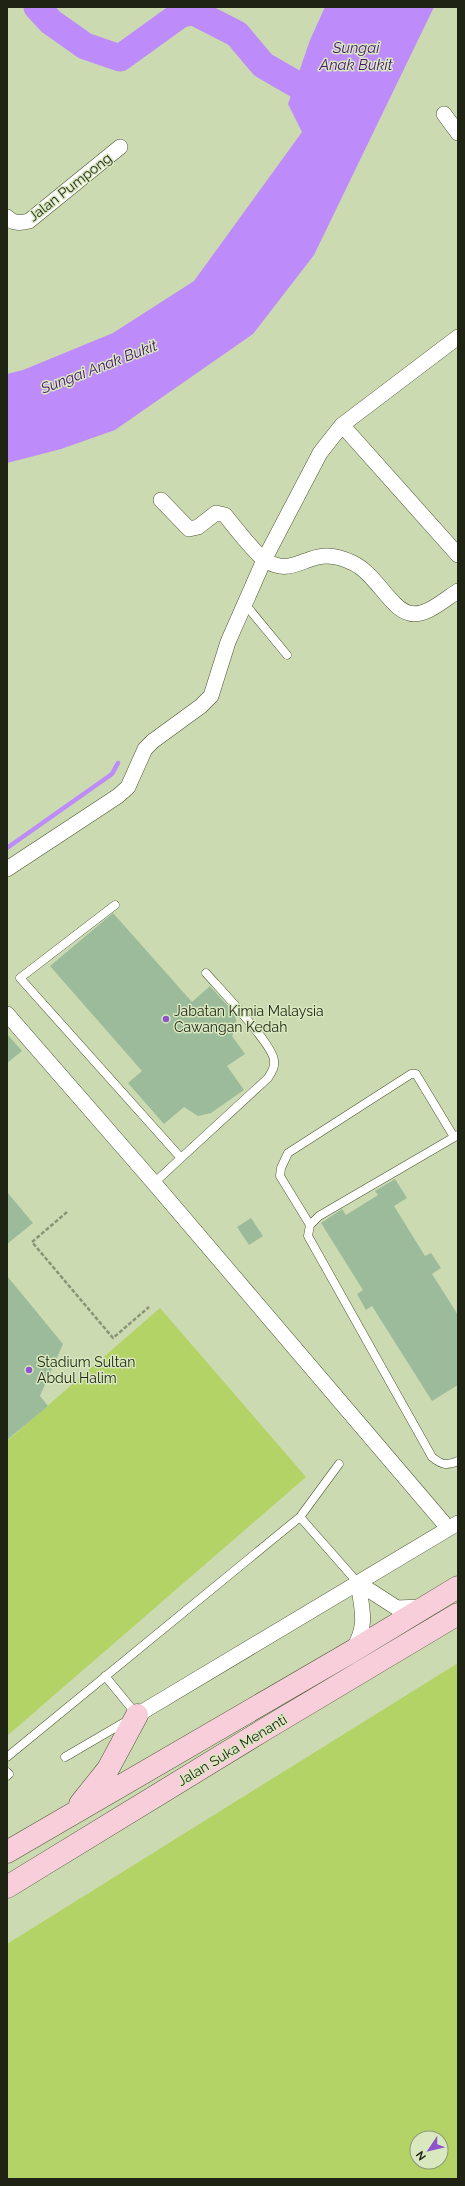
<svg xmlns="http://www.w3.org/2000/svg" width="465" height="2186" viewBox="0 0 465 2186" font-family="Raleway,sans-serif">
<rect width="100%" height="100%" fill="#ccdab2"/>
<!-- green -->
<path fill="#b3d367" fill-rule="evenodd" d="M 160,1308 L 306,1477 L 7,1736 L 7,1441 Z
M 458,1663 L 458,2179 L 7,2179 L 7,1944 ZM 417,2138 L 441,2138 L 441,2162 L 417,2162 Z"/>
<!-- water -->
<path fill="#bd8bfa" d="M 325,7 L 434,7 L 314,255 L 253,334 L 115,430 L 61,449 L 7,463 L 7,374 L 23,370 L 113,333 L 194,281 L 302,132 L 288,104 L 310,40 Z"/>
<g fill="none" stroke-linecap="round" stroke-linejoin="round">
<!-- stream -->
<path stroke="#bd8bfa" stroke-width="4.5" d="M 7,848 L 112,774 L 118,763"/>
<!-- river -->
<path stroke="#bd8bfa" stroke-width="27" d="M 37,7 L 51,22 L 85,46 L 120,58 L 181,14 L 194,12 L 237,34 L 263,65 L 327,102"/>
</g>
<!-- building -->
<path fill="#9cbb9a" d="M 113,913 L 192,1002 L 210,986 L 235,1014 L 237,1027 L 232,1036 L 245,1054 L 227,1066 L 244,1090 L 211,1113 L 198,1116 L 184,1107 L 164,1124 L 128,1083 L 142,1071 L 50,966 Z
M 7,1034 L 22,1051 L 7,1063 Z
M 395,1179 L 407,1198 L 394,1206 L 425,1256 L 431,1253 L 441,1268 L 432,1274 L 458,1315 L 458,1385 L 432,1401 L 372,1306 L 366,1310 L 357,1294 L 363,1290 L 321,1223 L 342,1209 L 346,1215 L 378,1195 L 375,1191 Z
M 7,1192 L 33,1223 L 7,1244 Z
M 251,1218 L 263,1236 L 249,1245 L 237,1227 Z
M 7,1276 L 63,1344 L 40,1396 L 48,1406 L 7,1440 Z"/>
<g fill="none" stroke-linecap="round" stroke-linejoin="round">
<defs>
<path id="lane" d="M 245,604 L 287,655
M 115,905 L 20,978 L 181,1158 L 268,1078 C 271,1073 275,1068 274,1061 C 274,1045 219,988 206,973
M 458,1135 L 319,1216 L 310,1225 L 308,1236 L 432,1457 C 442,1465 446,1466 458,1461
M 154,1183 L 181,1158
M 310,1225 L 280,1176 L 281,1168 L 288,1153 L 411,1074 L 416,1074 L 454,1137
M 300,1517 L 358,1583
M 7,1757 L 300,1517 L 339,1464
M 65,1757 L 137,1715 L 105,1676
M 7,1772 L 9,1774 L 7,1776"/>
<path id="street" d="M 444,114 L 458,133
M 7,217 C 13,224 21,223 29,221 L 120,147
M 342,425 L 458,555
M 161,500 L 189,529 L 198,527 L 216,513 L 225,515 C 234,526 256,555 266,561 C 288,573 297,562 318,557 C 330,554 343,558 353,563 C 375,573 391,609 409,613 C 425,618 445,599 458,591
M 7,869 L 118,796 L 128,787 L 145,749 L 153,741 L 201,706 L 211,696 L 228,642 L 264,560 L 320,453 L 342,425 L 458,337
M 7,1014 L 154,1183 L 448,1528
M 358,1583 L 397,1608 L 421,1607
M 353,1649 C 368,1626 362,1609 358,1583
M 137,1715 L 458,1523"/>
<path id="secondary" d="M 80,1804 L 108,1769 L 137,1715
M 7,1852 L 351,1652 L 458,1587
M 7,1887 L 262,1731 L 458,1614"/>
</defs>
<!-- lane casing -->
<use href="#lane" stroke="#4c5733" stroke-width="9"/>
<!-- street casing -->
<use href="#street" stroke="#4c5733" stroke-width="16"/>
<!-- secondary casing -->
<use href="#secondary" stroke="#4c5733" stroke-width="23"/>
<!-- path -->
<path stroke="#899475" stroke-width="2.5" stroke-dasharray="4 2" stroke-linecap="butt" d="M 67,1212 L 32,1242 L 113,1338 L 149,1307"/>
<!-- lane -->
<use href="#lane" stroke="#fff" stroke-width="8"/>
<!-- street -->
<use href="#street" stroke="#fff" stroke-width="15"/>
<!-- secondary -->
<use href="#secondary" stroke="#f8cedb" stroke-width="22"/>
</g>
<!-- markers -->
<g fill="#8d54cb" stroke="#d9e8be" stroke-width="1.5">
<circle cx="166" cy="1019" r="4"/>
<circle cx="29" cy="1370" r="4"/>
</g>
<g text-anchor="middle" stroke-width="3" stroke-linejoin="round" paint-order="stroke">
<!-- street labels -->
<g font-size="14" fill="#1e2314" stroke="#d9e8be">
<text transform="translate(70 187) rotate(-38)" y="5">Jalan Pumpong</text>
<text transform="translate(232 1750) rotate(-31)" y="5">Jalan Suka Menanti</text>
</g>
<!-- poi labels -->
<g font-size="14" fill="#1e2314" stroke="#d9e8be" text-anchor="start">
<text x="174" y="1016">Jabatan Kimia Malaysia<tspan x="174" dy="16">Cawangan Kedah</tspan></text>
<text x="37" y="1367">Stadium Sultan<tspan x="37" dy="16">Abdul Halim</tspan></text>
</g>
<!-- water labels -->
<g font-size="15" font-style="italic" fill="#481275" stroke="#d9e8be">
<text x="356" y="53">Sungai<tspan x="356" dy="17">Anak Bukit</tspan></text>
<text transform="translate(99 367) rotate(-21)" y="5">Sungai Anak Bukit</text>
</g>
</g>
<!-- border -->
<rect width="465" height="2186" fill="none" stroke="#1e2314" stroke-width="16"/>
<!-- north arrow -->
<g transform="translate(429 2150) rotate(235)"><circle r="19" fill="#d9e8be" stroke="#8e997a"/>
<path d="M0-3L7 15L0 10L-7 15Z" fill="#8d54cb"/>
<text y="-6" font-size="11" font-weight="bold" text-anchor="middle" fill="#1e2314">N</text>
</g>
</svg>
